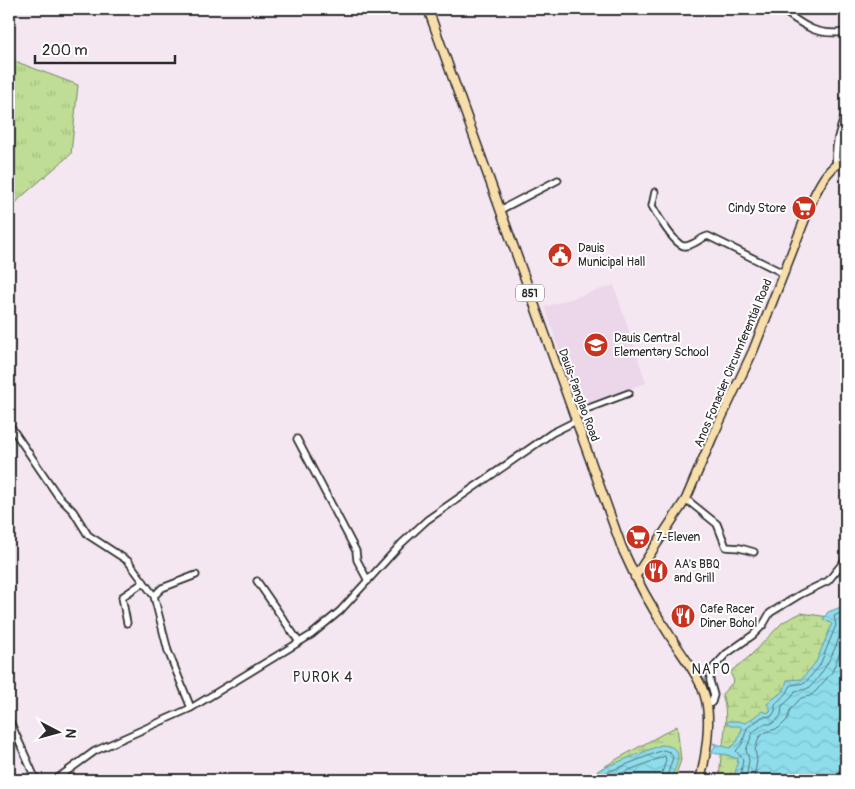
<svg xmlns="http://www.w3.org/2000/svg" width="855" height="789" viewBox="0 0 855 789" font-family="Pangolin,sans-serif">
<defs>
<pattern id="grass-tufts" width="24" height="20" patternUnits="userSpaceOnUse" patternTransform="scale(1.25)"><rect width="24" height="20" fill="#bfdd95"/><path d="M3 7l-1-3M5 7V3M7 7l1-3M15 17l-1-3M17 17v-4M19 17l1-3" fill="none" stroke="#a4be81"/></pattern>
<pattern id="wetland-marsh" width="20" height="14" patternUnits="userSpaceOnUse" patternTransform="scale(1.25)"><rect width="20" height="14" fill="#bfdd95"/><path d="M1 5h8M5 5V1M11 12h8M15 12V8" fill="none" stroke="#a4be81"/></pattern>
<pattern id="water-waves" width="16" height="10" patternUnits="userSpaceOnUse" patternTransform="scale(1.25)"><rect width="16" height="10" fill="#8eddec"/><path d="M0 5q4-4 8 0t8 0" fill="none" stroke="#7bbecb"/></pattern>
</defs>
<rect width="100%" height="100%" fill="#f4e7f2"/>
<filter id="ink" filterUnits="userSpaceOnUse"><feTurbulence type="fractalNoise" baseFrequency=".02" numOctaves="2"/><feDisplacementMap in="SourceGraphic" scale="10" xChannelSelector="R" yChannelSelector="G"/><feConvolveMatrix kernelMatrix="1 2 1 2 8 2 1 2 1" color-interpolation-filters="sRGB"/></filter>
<g filter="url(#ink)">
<!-- built -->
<path fill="#ecd6e9" d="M 614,285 L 646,383 L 577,406 L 545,307 Z"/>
<!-- grass -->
<path fill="url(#grass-tufts)" stroke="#758460" d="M 9,59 L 78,85 L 71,154 L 20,198 L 9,212 Z"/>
<!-- wetland -->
<path fill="url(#wetland-marsh)" stroke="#758460" d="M 801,613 L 829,617 L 835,627 L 834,637 L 738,780 L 720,780 C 718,751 732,723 722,694 L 734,681 L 730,672 L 750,656 L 783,622 Z
M 677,726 L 681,760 L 674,780 L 583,780 L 617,759 Z"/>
<!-- water -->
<path fill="url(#water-waves)" stroke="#66969f" d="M 846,605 L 846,780 L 734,780 L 738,759 L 726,755 L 711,753 L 715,746 L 713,743 L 730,748 L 737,742 L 742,729 L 740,726 L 731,726 L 727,724 L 728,721 L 738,721 L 746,723 L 762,711 L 768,713 L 771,710 L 767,704 L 784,690 L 787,680 L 802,679 L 816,662 L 832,624 L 823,619 L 828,612 Z
M 661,745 C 687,746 677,765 670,780 L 583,780 L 603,768 Z"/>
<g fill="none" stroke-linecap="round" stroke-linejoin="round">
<!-- shore -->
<path stroke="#537278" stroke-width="1" d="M 591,780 L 605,773 L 663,750 L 670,752 L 673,757 L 666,780
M 604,780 L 665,756 L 666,760 L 660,780
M 740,780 L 743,759 L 736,751 L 742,744 L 747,728 L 762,717 L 772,716 L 775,711 L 775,704 L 787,693 L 791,685 L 805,683 L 820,665 L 836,625 L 834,616 L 846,610
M 746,780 L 749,760 L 746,750 L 753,732 L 764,724 L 771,724 L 776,721 L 781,715 L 782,706 L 792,697 L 795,691 C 800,690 806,690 810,687 C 823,675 844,637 842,619 L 846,617
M 754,780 L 757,760 L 755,750 L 759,737 L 766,732 L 779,728 L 787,720 L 790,710 L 801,698 L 810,696 L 816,691 L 832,672 L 846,638"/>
<defs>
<path id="minor" d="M 782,10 C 806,27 816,36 846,32
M 836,164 C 834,145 840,129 846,112
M 655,192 L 652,206 C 657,215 676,247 685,246 C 693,246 700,238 708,236 L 783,273
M 500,210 L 558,180
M 573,414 L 629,393
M 9,424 L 58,496 L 73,511 L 88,535 L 128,561 L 154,596 L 168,651 L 191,708
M 297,439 L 356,551 L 357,560 L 368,581
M 686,499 L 717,524 L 726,547 L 740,548 L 754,552
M 257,581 L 299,642
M 154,596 L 162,588 L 196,575
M 127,623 L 122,597 L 144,582
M 707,706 L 712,702 L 714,695 L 710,681 L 710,675 L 714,667 L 726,654 L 753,635 L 763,625 L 770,613 L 801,594 L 828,581 L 846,559
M 9,719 L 36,780
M 55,780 L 95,751 L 191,708 L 311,635 L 340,611 L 402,543 L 427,520 L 552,433 L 576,421"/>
<path id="major" d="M 428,9 L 622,548 C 636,580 653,610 672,639 C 684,658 701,678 706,700 C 711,723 706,757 700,780
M 635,577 L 686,499 L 712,438 L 753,351 L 814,196 C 823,178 829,168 846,158"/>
</defs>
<!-- minor casing -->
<use href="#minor" stroke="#2b2b2b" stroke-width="9"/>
<!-- major casing -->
<use href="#major" stroke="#2b2b2b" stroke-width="11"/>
<!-- minor -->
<use href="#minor" stroke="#fff" stroke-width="5.5"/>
<!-- major -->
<use href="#major" stroke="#f8deab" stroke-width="8"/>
</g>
</g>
<!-- icons -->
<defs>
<symbol id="supermarket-disc" viewBox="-11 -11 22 22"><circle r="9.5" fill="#c8321e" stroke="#fff"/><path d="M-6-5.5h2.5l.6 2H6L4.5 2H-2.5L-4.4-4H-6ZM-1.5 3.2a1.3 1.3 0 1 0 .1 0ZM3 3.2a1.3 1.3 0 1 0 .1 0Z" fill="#fff"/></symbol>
<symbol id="civic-disc" viewBox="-11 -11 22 22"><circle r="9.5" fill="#c8321e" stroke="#fff"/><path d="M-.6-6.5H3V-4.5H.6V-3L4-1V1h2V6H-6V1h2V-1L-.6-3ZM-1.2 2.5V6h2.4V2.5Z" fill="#fff"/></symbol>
<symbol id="school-disc" viewBox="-11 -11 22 22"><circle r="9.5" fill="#c8321e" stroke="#fff"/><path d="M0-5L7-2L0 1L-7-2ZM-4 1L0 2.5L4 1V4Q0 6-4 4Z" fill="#fff"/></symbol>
<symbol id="restaurant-disc" viewBox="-11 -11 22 22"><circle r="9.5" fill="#c8321e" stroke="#fff"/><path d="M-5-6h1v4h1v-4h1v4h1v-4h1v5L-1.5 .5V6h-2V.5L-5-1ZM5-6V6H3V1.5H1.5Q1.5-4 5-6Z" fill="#fff"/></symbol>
</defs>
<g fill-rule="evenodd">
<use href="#supermarket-disc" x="790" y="194" width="28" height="28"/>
<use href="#civic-disc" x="546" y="241" width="28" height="28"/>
<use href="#school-disc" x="582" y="331" width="28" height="28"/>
<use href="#supermarket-disc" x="624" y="523" width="28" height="28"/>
<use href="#restaurant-disc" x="642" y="557" width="28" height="28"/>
<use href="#restaurant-disc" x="669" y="602" width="28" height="28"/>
</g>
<g text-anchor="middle" stroke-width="4" stroke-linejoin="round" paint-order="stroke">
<!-- shield labels -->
<rect fill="#fff" stroke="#6b6b6b" stroke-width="1" x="516" y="284.5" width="28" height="17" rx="4"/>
<g font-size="11" font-weight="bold" fill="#2b2b2b">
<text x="530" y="297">851</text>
</g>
<!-- poi labels -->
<g font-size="12" fill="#2b2b2b" stroke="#fff" text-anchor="start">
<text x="786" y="212" text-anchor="end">Cindy Store</text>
<text x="578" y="252">Dauis<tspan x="578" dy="14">Municipal Hall</tspan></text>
<text x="614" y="342">Dauis Central<tspan x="614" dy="14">Elementary School</tspan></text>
<text x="656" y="541">7-Eleven</text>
<text x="674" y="568">AA's BBQ<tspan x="674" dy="14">and Grill</tspan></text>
<text x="700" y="613">Cafe Racer<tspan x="700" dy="14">Diner Bohol</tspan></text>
</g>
<!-- street labels -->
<g font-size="12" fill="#2b2b2b" stroke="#fff">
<text transform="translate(733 363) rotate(-67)" y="4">Anos Fonacier Circumferential Road</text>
<text transform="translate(579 395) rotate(70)" y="4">Dauis-Panglao Road</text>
</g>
<!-- neighbourhood labels -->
<g font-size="14" letter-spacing="1" fill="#2b2b2b" stroke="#fff">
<text x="711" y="674">NAPO</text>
<text x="323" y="682">PUROK 4</text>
</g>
</g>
<!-- margin -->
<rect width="855" height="789" fill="none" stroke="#fff" stroke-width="30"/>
<rect x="15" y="15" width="825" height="759" fill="none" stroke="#2b2b2b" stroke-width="2" filter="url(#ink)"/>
<!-- north arrow -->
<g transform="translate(58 732) rotate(96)" stroke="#ffffff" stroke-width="4" paint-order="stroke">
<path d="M0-4L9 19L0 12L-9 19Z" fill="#2b2b2b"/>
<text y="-8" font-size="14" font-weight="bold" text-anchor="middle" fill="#2b2b2b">N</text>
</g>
<!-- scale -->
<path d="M35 55v8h140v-8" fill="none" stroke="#2b2b2b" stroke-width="2.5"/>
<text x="42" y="55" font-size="15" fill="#2b2b2b" stroke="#ffffff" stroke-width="4" paint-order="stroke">200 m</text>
</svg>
